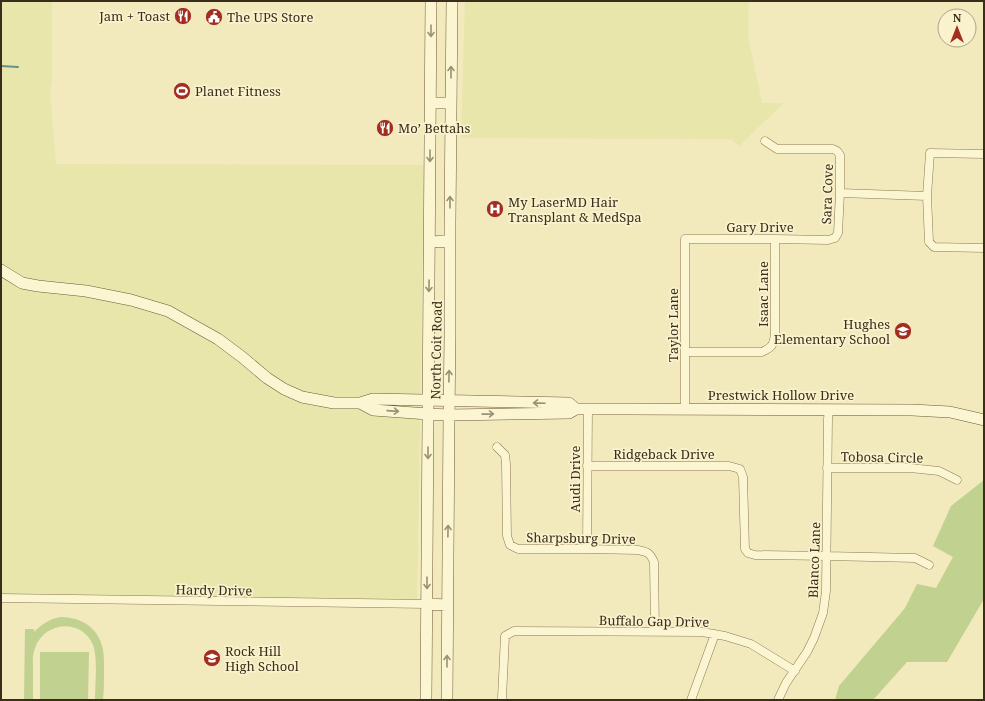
<svg xmlns="http://www.w3.org/2000/svg" width="985" height="701" viewBox="0 0 985 701" font-family="'Noto Serif',serif">
<rect width="100%" height="100%" fill="#f2e9bd"/>
<!-- farmland -->
<path fill="#e8e6aa" d="M 1,1 L 52,1 L 52,82 L 50,92 L 56,164 L 424,165 L 417,606 L 1,598 Z
M 465,1 L 749,1 L 748,36 L 762,103 L 784,103 L 739,146 L 731,139 L 461,138 Z"/>
<!-- green -->
<path fill="#c1d190" d="M 984,480 L 984,599 L 947,662 L 907,662 L 873,700 L 835,700 L 839,686 L 905,608 L 917,584 L 936,588 L 953,557 L 933,546 L 951,506 Z
M 60,617 C 82,617 99,628 103,650 C 104,656 104,663 104,669 C 104,679 104,690 103,700 L 95,700 C 95,686 98,658 93,645 C 82,618 44,621 35,648 C 32,655 33,663 33,669 C 33,680 33,690 33,700 L 24,700 L 25,629 L 34,629 L 34,632 C 42,624 50,619 60,617 Z
M 40,652 L 89,652 L 88,700 L 40,700 Z"/>
<g fill="none" stroke-linecap="round" stroke-linejoin="round">
<!-- stream -->
<path stroke="#68918c" stroke-width="2" d="M 1,66 L 18,67"/>
<defs>
<path id="street" d="M 984,154 L 930,153 L 927,196 L 929,242 L 934,247 L 984,248
M 840,193 L 927,196
M 685,352 L 762,352 C 772,347 773,346 775,335 L 775,239
M 685,410 L 685,239 L 775,239 L 828,240 L 835,238 L 838,233 L 840,193 L 840,155 L 837,151 L 833,149 L 777,149 L 765,141
M 497,447 L 505,455 L 506,464 L 507,536 L 510,545 L 518,549 L 587,549 L 638,550 C 648,552 650,553 654,562 L 655,631
M 587,466 L 729,466 L 740,469 L 743,477 L 745,549 L 748,553 L 755,555 L 826,556 L 915,558 L 929,565
M 827,468 L 910,468 L 939,471 L 957,480
M 587,549 L 588,408
M 1,598 L 427,604
M 503,700 L 502,698 L 505,636 L 514,631 L 702,632 L 725,636 L 751,644 L 795,671
M 691,700 L 715,634
M 778,700 L 786,683 L 807,652 L 814,638 L 823,613 L 826,591 L 828,419 L 829,409"/>
<path id="secondary" d="M 430,103 L 451,103
M 429,242 L 450,241
M 1,270 L 22,283 L 38,286 L 86,291 L 131,300 L 168,311 L 218,339 L 242,357 L 267,378 L 284,389 L 302,397 L 334,403 L 360,403 L 373,399 L 569,403 L 576,409
M 360,403 L 373,410 L 428,414 L 449,415 L 569,413 L 576,409 L 630,409 L 912,410 L 950,412 L 984,420
M 427,604 L 447,605
M 426,700 L 431,1
M 447,700 L 449,415 L 450,337 L 450,222 L 452,1"/>
</defs>
<!-- street casing -->
<use href="#street" stroke="#8c7954" stroke-width="9"/>
<!-- secondary casing -->
<use href="#secondary" stroke="#6d5938" stroke-width="12"/>
<!-- street -->
<use href="#street" stroke="#fcf5d1" stroke-width="8"/>
<!-- secondary -->
<use href="#secondary" stroke="#fcf5d1" stroke-width="11"/>
</g>
<!-- one-way arrows -->
<defs><path id="oneway-shaft" d="M-6 0H5M1.5-3L5.5 0L1.5 3" fill="none" stroke-width="1.6" stroke-linecap="round" stroke-linejoin="round"/></defs>
<g stroke="#9a9176">
<use href="#oneway-shaft" transform="translate(431 31) rotate(90)"/>
<use href="#oneway-shaft" transform="translate(451 72) rotate(-90)"/>
<use href="#oneway-shaft" transform="translate(430 156) rotate(90)"/>
<use href="#oneway-shaft" transform="translate(450 202) rotate(-90)"/>
<use href="#oneway-shaft" transform="translate(429 286) rotate(91)"/>
<use href="#oneway-shaft" transform="translate(449 376) rotate(-89)"/>
<use href="#oneway-shaft" transform="translate(539 403) rotate(-178)"/>
<use href="#oneway-shaft" transform="translate(393 411) rotate(4)"/>
<use href="#oneway-shaft" transform="translate(488 414) rotate(-1)"/>
<use href="#oneway-shaft" transform="translate(428 453) rotate(90)"/>
<use href="#oneway-shaft" transform="translate(448 531) rotate(-89)"/>
<use href="#oneway-shaft" transform="translate(427 583) rotate(90)"/>
<use href="#oneway-shaft" transform="translate(447 661) rotate(-90)"/>
</g>
<!-- icons -->
<defs>
<symbol id="restaurant-disc" viewBox="-11 -11 22 22"><circle r="9.5" fill="#a12e1f" stroke="#f9f2cd"/><path d="M-5-6h1v4h1v-4h1v4h1v-4h1v5L-1.5 .5V6h-2V.5L-5-1ZM5-6V6H3V1.5H1.5Q1.5-4 5-6Z" fill="#fff"/></symbol>
<symbol id="civic-disc" viewBox="-11 -11 22 22"><circle r="9.5" fill="#a12e1f" stroke="#f9f2cd"/><path d="M-.6-6.5H3V-4.5H.6V-3L4-1V1h2V6H-6V1h2V-1L-.6-3ZM-1.2 2.5V6h2.4V2.5Z" fill="#fff"/></symbol>
<symbol id="stadium-disc" viewBox="-11 -11 22 22"><circle r="9.5" fill="#a12e1f" stroke="#f9f2cd"/><path d="M0-5a6.5 5 0 1 0 0 10a6.5 5 0 1 0 0-10ZM-3.5-1.8h7v3.6h-7Z" fill="#fff"/></symbol>
<symbol id="hospital-disc" viewBox="-11 -11 22 22"><circle r="9.5" fill="#a12e1f" stroke="#f9f2cd"/><path d="M-5-5h3v3.5h4V-5h3V5h-3V1.5h-4V5h-3Z" fill="#fff"/></symbol>
<symbol id="school-disc" viewBox="-11 -11 22 22"><circle r="9.5" fill="#a12e1f" stroke="#f9f2cd"/><path d="M0-5L7-2L0 1L-7-2ZM-4 1L0 2.5L4 1V4Q0 6-4 4Z" fill="#fff"/></symbol>
</defs>
<g fill-rule="evenodd">
<use href="#restaurant-disc" x="173" y="6" width="20" height="20"/>
<use href="#civic-disc" x="204" y="7" width="20" height="20"/>
<use href="#stadium-disc" x="172" y="81" width="20" height="20"/>
<use href="#restaurant-disc" x="375" y="118" width="20" height="20"/>
<use href="#hospital-disc" x="485" y="199" width="20" height="20"/>
<use href="#school-disc" x="893" y="321" width="20" height="20"/>
<use href="#school-disc" x="202" y="648" width="20" height="20"/>
</g>
<g text-anchor="middle" stroke-width="3.5" stroke-linejoin="round" paint-order="stroke">
<!-- poi labels -->
<g font-size="13" fill="#392d1b" stroke="#f9f2cd" text-anchor="start">
<text x="170" y="21" text-anchor="end">Jam + Toast</text>
<text x="227" y="22">The UPS Store</text>
<text x="195" y="96">Planet Fitness</text>
<text x="398" y="133">Mo’ Bettahs</text>
<text x="508" y="207">My LaserMD Hair<tspan x="508" dy="15">Transplant &amp; MedSpa</tspan></text>
<text x="890" y="329" text-anchor="end">Hughes<tspan x="890" dy="15">Elementary School</tspan></text>
<text x="225" y="656">Rock Hill<tspan x="225" dy="15">High School</tspan></text>
</g>
<!-- street labels -->
<g font-size="13" fill="#392d1b" stroke="#f9f2cd">
<text transform="translate(827 194) rotate(-88)" y="5">Sara Cove</text>
<text x="760" y="232">Gary Drive</text>
<text transform="translate(763 294) rotate(-90)" y="5">Isaac Lane</text>
<text transform="translate(673 325) rotate(-90)" y="5">Taylor Lane</text>
<text transform="translate(436 350) rotate(-89)" y="5">North Coit Road</text>
<text x="781" y="400">Prestwick Hollow Drive</text>
<text x="664" y="459">Ridgeback Drive</text>
<text transform="translate(882 457) rotate(1)" y="5">Tobosa Circle</text>
<text transform="translate(575 479) rotate(-90)" y="5">Audi Drive</text>
<text transform="translate(581 538) rotate(1)" y="5">Sharpsburg Drive</text>
<text transform="translate(814 560) rotate(-88)" y="5">Blanco Lane</text>
<text transform="translate(214 590) rotate(1)" y="5">Hardy Drive</text>
<text transform="translate(654 621) rotate(1)" y="5">Buffalo Gap Drive</text>
</g>
</g>
<!-- border -->
<rect width="985" height="701" fill="none" stroke="#392d1b" stroke-width="4"/>
<!-- north arrow -->
<g transform="translate(957 28)"><circle r="19" fill="#f9f2cd" stroke="#aca386"/>
<path d="M0-3L7 15L0 10L-7 15Z" fill="#a12e1f"/>
<text y="-6" font-size="11" font-weight="bold" text-anchor="middle" fill="#392d1b">N</text>
</g>
</svg>
